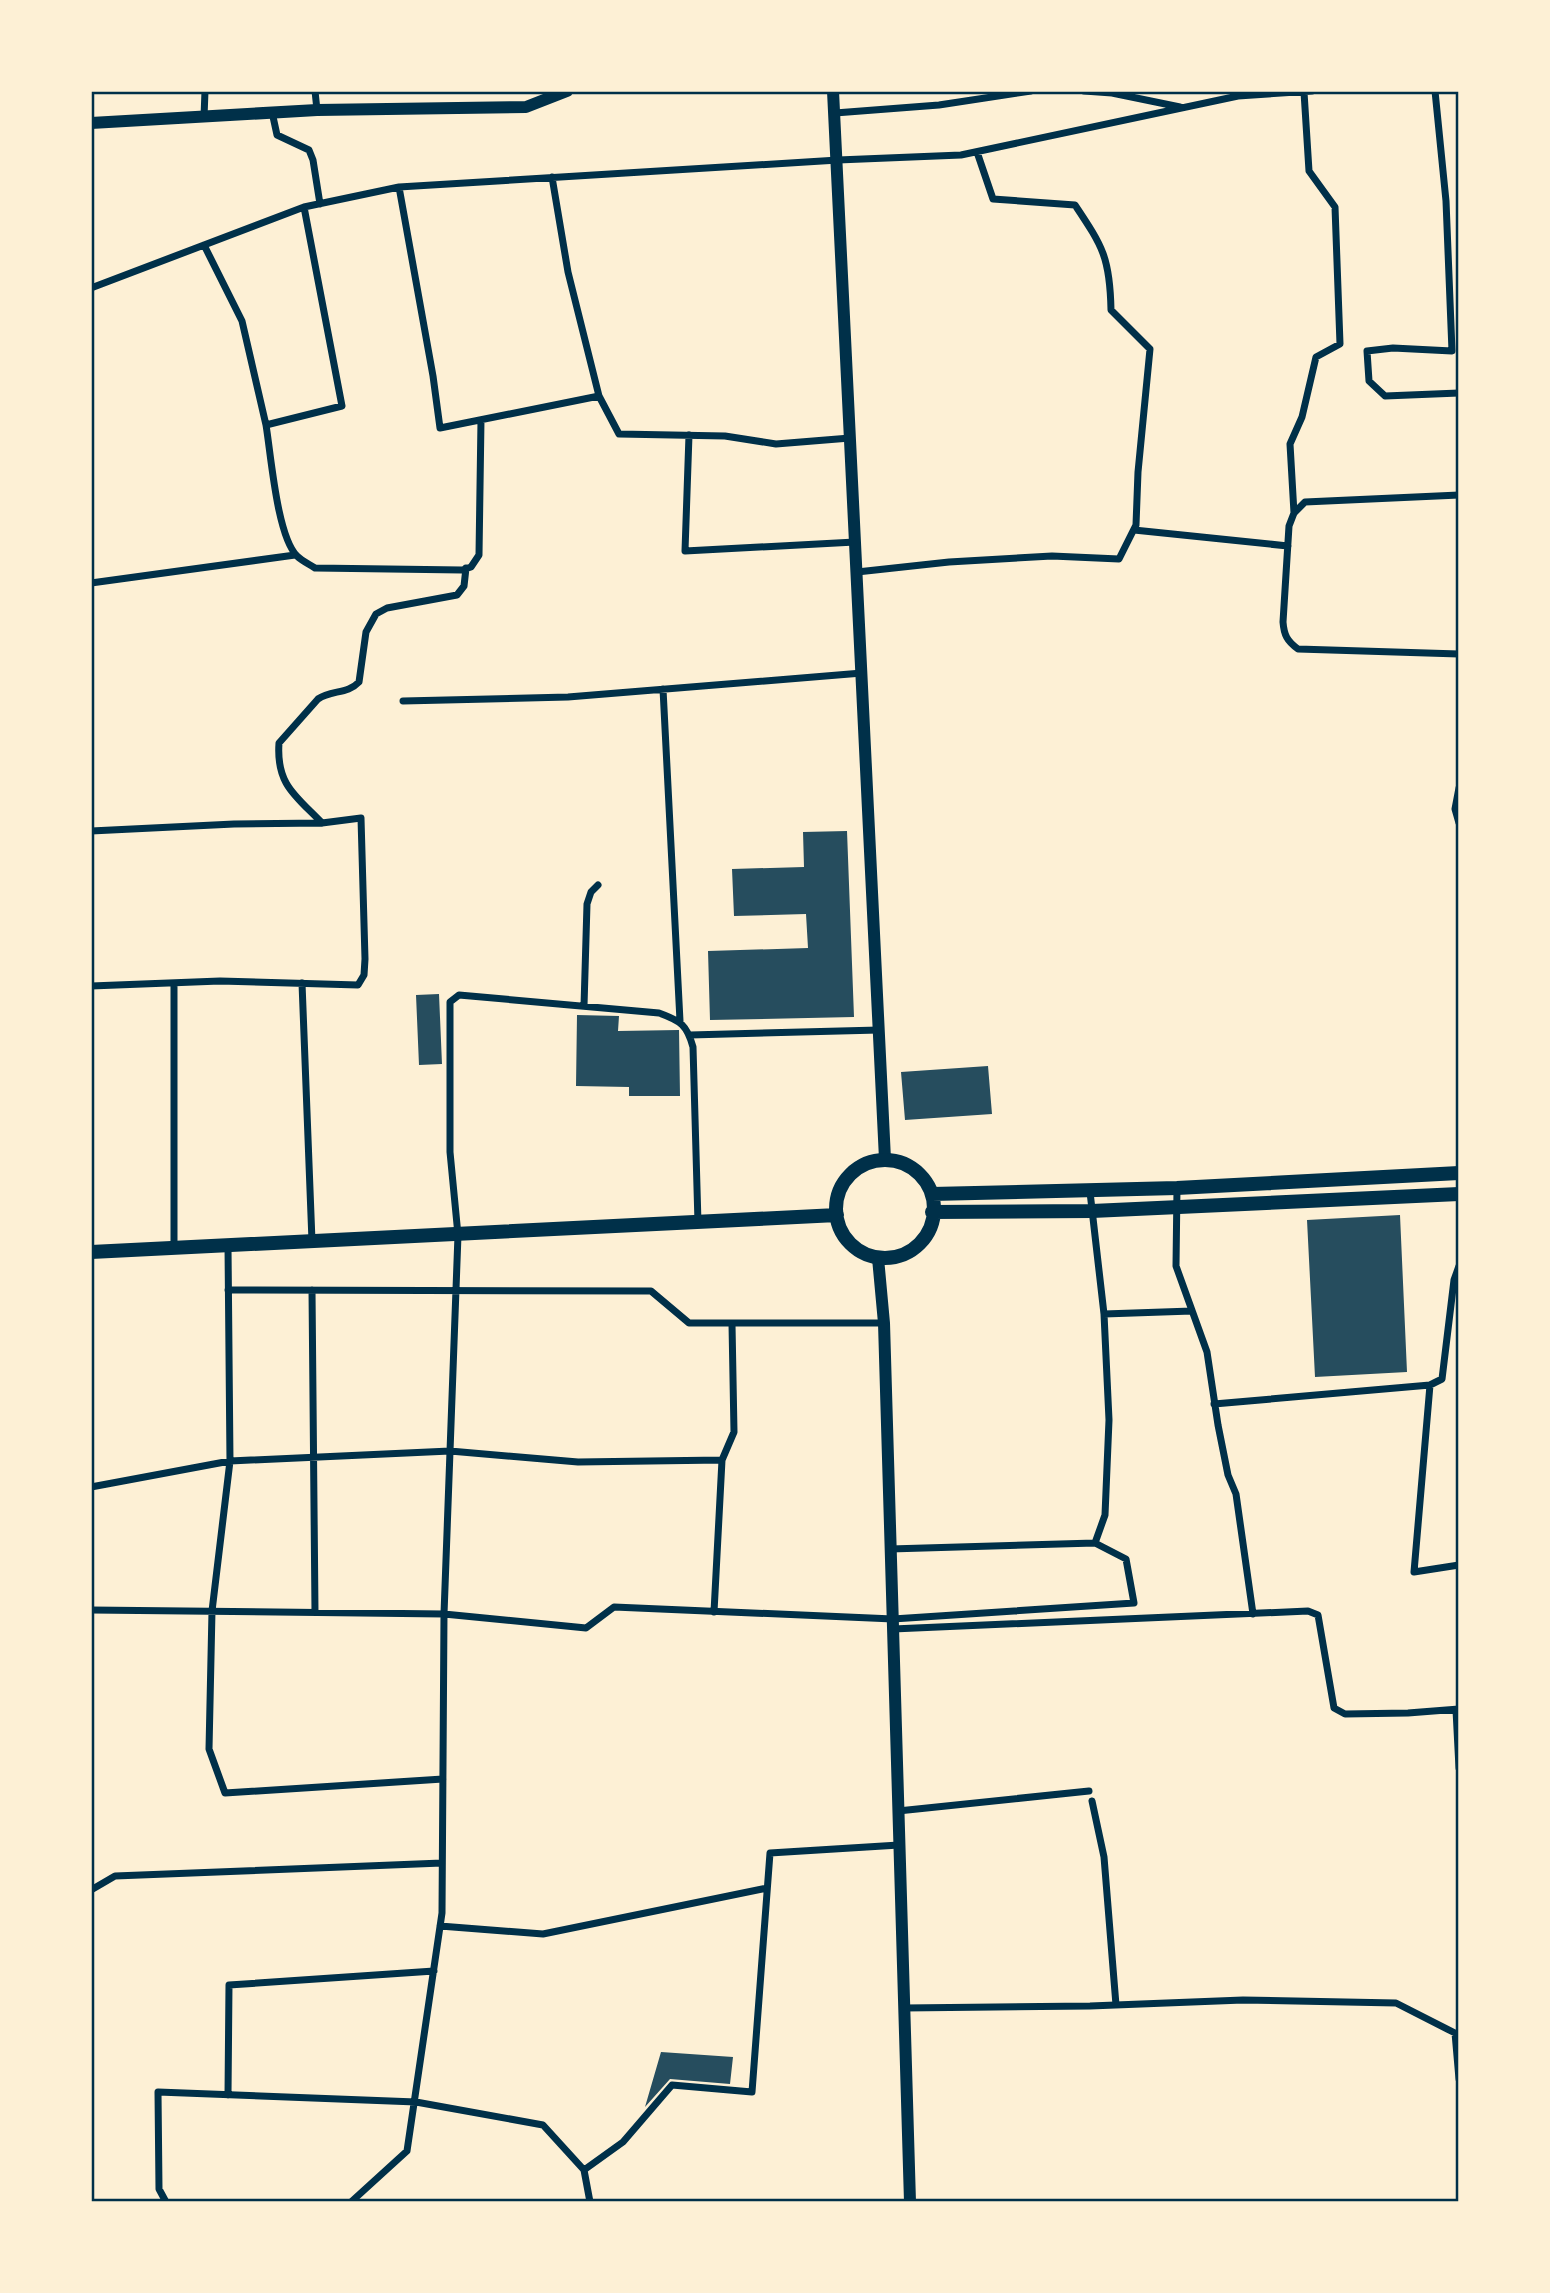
<svg xmlns="http://www.w3.org/2000/svg" width="1550" height="2293" viewBox="0 0 1550 2293" font-family="Cabin,sans-serif">
<rect width="100%" height="100%" fill="#fdf0d5"/>
<!-- building -->
<path fill="#264d5e" d="M 847,831 L 854,1017 L 710,1020 L 708,951 L 808,948 L 806,914 L 734,916 L 732,869 L 804,867 L 803,832 Z
M 439,994 L 442,1064 L 419,1065 L 416,995 Z
M 577,1015 L 619,1016 L 618,1031 L 679,1030 L 680,1096 L 629,1096 L 629,1087 L 576,1086 Z
M 988,1066 L 992,1114 L 905,1120 L 901,1072 Z
M 1400,1215 L 1407,1372 L 1315,1377 L 1307,1220 Z
M 661,2052 L 733,2057 L 730,2084 L 670,2079 L 645,2107 Z"/>
<g fill="none" stroke-linecap="round" stroke-linejoin="round">
<!-- minor -->
<path stroke="#003049" stroke-width="7" d="M 315,91 L 317,110
M 1084,91 L 1112,93 L 1180,107
M 1435,91 L 1446,201 L 1452,351 L 1393,348 L 1367,351 L 1369,381 L 1385,396 L 1459,393
M 272,112 L 277,135 L 309,150 L 313,160 L 320,204
M 835,113 L 939,105 L 1031,91
M 204,117 L 205,91
M 552,177 L 568,272 L 599,396 L 619,434 L 725,436 L 776,444 L 850,438
M 399,187 L 433,376 L 440,428 L 599,396
M 204,245 L 242,321 L 266,425 L 342,406 L 304,207
M 91,288 L 304,207 L 399,187 L 838,160 L 961,155 L 1238,96 L 1312,91
M 266,425 C 271,455 277,536 297,556 C 302,561 309,564 315,568 L 462,570 L 471,567 L 479,555 L 481,420
M 689,435 L 685,551 L 855,542
M 1459,495 L 1305,502 L 1294,513 L 1289,526 L 1283,622 C 1284,635 1287,641 1298,649 L 1459,654
M 1294,513 L 1290,444 L 1302,417 L 1316,357 L 1340,344 L 1335,207 L 1309,171 L 1304,92
M 1134,530 L 1288,546
M 857,572 L 949,562 L 1052,556 L 1119,559 L 1136,525 L 1138,472 L 1150,349 L 1111,310 C 1110,258 1103,247 1075,205 L 993,199 L 977,152
M 91,583 L 295,555
M 663,689 L 680,1021
M 403,701 L 568,697 L 862,673
M 1459,788 L 1455,809 L 1459,823
M 322,823 C 296,796 276,785 279,743 L 318,699 C 331,690 348,694 359,682 L 366,632 L 376,614 L 387,608 L 457,595 L 464,586 L 466,568
M 91,831 L 234,824 L 322,823 L 361,818 L 365,959 L 364,975 L 358,985 L 220,981 L 91,986
M 174,983 L 174,1248
M 302,983 L 312,1241
M 584,1006 L 587,904 L 591,892 L 598,885
M 690,1035 L 879,1030
M 1177,1188 L 1176,1266 L 1207,1352 L 1218,1425 L 1228,1475 L 1236,1494 L 1253,1614
M 228,1246 L 230,1461 L 212,1611 L 209,1749 L 225,1793 L 443,1779
M 228,1290 L 651,1291 L 689,1323 L 884,1323
M 312,1290 L 315,1612
M 1104,1314 L 1192,1311
M 1430,1385 L 1442,1379 L 1454,1280 L 1459,1266
M 1214,1404 L 1430,1385 L 1414,1572 L 1459,1565
M 91,1487 L 230,1461 L 450,1451 L 578,1462 L 722,1460
M 890,1549 L 1095,1543 L 1105,1515 L 1109,1420 L 1104,1314 L 1090,1192
M 91,1610 L 444,1614 L 586,1628 L 614,1607 L 893,1619 L 1134,1603 L 1126,1559 L 1095,1543
M 714,1612 L 722,1460 L 734,1432 L 732,1324
M 893,1629 L 1308,1611 L 1318,1615 L 1334,1708 L 1345,1714 L 1408,1713 L 1459,1709
M 1456,1710 L 1459,1768
M 1092,1801 L 1104,1857 L 1116,2005
M 898,1811 L 1089,1791
M 91,1890 L 115,1876 L 442,1863
M 440,1926 L 543,1934 L 767,1888
M 904,2008 L 1090,2006 L 1243,2000 L 1396,2003 L 1455,2033 L 1459,2079
M 228,2095 L 229,1985 L 434,1971
M 166,2202 L 159,2189 L 158,2092 L 416,2102 L 543,2125 L 584,2170
M 351,2202 L 407,2151 L 442,1913 L 444,1614 L 458,1235 L 450,1152 L 450,1002 L 459,995 L 659,1013 C 681,1021 687,1025 693,1047 L 698,1223
M 590,2202 L 584,2170 L 623,2142 L 672,2085 L 752,2092 L 770,1853 L 899,1845"/>
<!-- tertiary -->
<path stroke="#003049" stroke-width="12" d="M 91,123 L 317,110 L 526,107 L 567,91"/>
<!-- secondary -->
<path stroke="#003049" stroke-width="12" d="M 833,91 L 885,1159
M 878,1258 L 884,1323 L 910,2202"/>
<!-- primary -->
<path stroke="#003049" stroke-width="14" d="M836 1209a49 49 0 1 1 98 0a49 49 0 1 1-98 0Z
M 932,1194 L 1177,1188 L 1459,1173
M 932,1212 L 1092,1211 L 1459,1194
M 91,1252 L 837,1215"/>
</g>
<!-- border -->
<rect width="1550" height="2293" fill="none" stroke="#fdf0d5" stroke-width="186"/>
<rect x="93" y="93" width="1364" height="2107" fill="none" stroke="#003049" stroke-width="2.5"/>
</svg>
